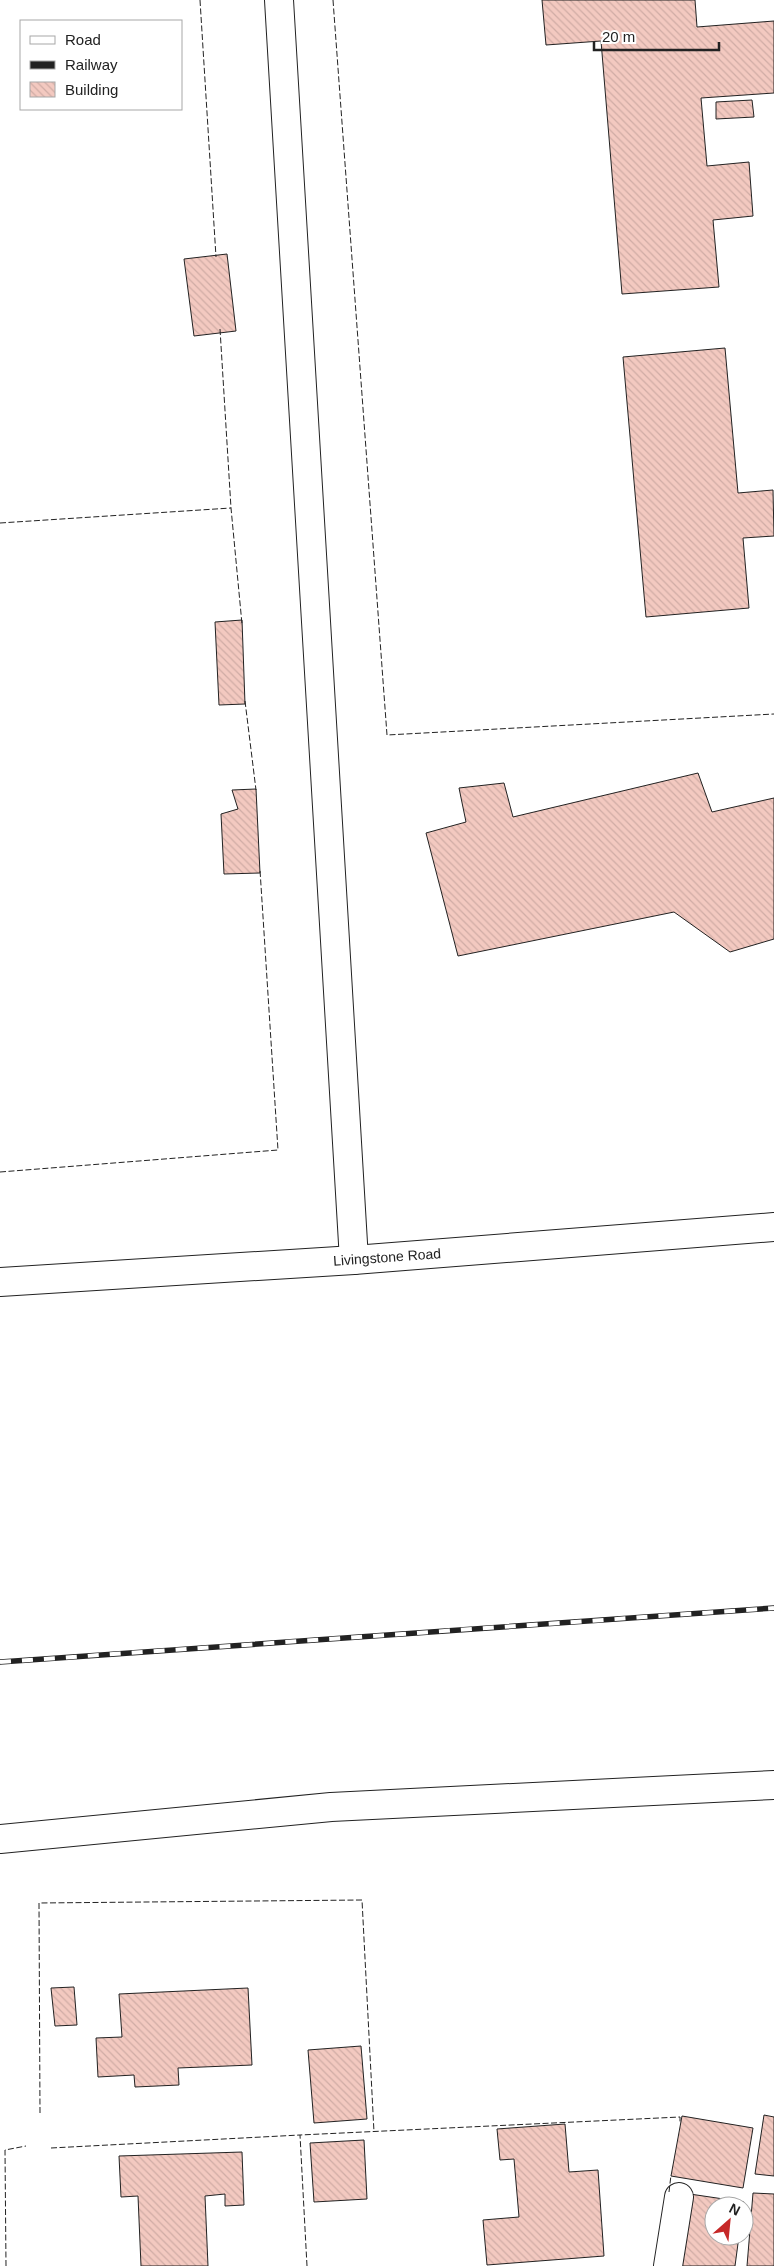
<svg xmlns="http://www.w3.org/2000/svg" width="774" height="2266" viewBox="0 0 774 2266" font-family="Arial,sans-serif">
<defs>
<pattern id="building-back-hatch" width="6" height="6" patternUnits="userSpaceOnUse" patternTransform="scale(1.25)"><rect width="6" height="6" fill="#f3c9c0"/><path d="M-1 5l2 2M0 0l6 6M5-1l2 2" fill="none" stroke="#d0aca5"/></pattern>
</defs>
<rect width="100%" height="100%" fill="#fff"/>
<!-- building -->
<path fill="url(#building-back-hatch)" stroke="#222" d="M 542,0 L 695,0 L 697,27 L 774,21 L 774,93 L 701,98 L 707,166 L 749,162 L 753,216 L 713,220 L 719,287 L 622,294 L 601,41 L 546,45 Z
M 752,100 L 754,117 L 716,119 L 716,102 Z
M 227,254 L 236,331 L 194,336 L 184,259 Z
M 725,348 L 738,493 L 773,490 L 774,536 L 743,538 L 749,608 L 646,617 L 623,357 Z
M 242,620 L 245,704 L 219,705 L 215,622 Z
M 698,773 L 712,812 L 774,798 L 774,939 L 730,952 L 674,912 L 458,956 L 426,833 L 466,822 L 459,788 L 504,783 L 513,817 Z
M 256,789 L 260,873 L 224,874 L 221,814 L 238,809 L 232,790 Z
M 74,1987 L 77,2025 L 55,2026 L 51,1988 Z
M 248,1988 L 252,2065 L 178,2068 L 179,2085 L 135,2087 L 134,2075 L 98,2077 L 96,2038 L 122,2037 L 119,1994 Z
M 361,2046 L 367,2119 L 314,2123 L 308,2050 Z
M 764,2115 L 774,2117 L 774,2176 L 755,2174 Z
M 682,2116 L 753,2128 L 743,2188 L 671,2176 Z
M 565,2124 L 569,2172 L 598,2170 L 604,2256 L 487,2265 L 483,2220 L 519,2217 L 514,2159 L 500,2160 L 497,2129 Z
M 364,2140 L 367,2199 L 314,2202 L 310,2143 Z
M 242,2152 L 244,2205 L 225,2206 L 225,2194 L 205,2196 L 208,2266 L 141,2266 L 138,2196 L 121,2197 L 119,2156 Z
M 683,2193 L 744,2202 L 743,2206 L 714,2206 L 714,2236 L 739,2236 L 735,2266 L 672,2266 Z
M 753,2193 L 774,2194 L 774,2266 L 747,2266 Z"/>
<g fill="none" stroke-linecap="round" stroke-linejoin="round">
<defs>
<path id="street" d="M 279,0 L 354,1260
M 0,1839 L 331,1807 L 774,1785
M 668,2266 L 679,2197"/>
<path id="highway" d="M 0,1282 L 354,1260 L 774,1227"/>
</defs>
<!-- street casing -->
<use href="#street" stroke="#222" stroke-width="30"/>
<!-- highway casing -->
<use href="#highway" stroke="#222" stroke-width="30"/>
<!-- street -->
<use href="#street" stroke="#fff" stroke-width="28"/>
<!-- highway -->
<use href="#highway" stroke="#fff" stroke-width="28"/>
<defs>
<path id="rail" d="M 0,1662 L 774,1608"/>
</defs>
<!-- rail casing -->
<use href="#rail" stroke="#222" stroke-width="5.5"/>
<!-- rail -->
<use href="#rail" stroke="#fff" stroke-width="4" stroke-dasharray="11" stroke-linecap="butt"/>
<!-- fence -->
<path stroke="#222" stroke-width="1" stroke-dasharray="6 2.5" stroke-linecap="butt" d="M 200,0 L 216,257
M 333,0 L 387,735 L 774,714
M 220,329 L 231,508 L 242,624
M 0,523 L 231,508
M 245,701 L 256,790
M 0,1172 L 278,1150 L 260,870
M 40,2113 L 39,1903 L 362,1900 L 374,2132
M 51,2148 L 300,2135
M 669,2192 L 671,2175
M 6,2266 L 5,2150 L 26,2146
M 307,2266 L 300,2135 L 680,2117 L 680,2123"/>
</g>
<g text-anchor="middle" stroke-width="4" stroke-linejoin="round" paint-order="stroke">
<!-- street labels -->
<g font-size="14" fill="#222" stroke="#fff">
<text transform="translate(387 1257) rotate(-4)" y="5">Livingstone Road</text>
</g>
</g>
<!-- legend -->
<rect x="20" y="20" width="162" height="90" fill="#ffffff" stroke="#a7a7a7"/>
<rect x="30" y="36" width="25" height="8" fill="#ffffff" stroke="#a7a7a7"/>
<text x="65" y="45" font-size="15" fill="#222222">Road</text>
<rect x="30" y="61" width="25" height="8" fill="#222222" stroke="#a7a7a7"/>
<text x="65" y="70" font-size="15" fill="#222222">Railway</text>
<rect x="30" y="82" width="25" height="15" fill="url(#building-back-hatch)" stroke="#a7a7a7"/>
<text x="65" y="95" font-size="15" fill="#222222">Building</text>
<!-- north arrow -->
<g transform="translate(729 2221) rotate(27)"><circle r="24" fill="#ffffff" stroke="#a7a7a7"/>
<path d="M0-4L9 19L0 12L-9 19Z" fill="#c62828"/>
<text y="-8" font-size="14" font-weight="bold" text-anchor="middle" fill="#222222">N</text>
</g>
<!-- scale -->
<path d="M594 42v8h125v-8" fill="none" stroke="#222222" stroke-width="2.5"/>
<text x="602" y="42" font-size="15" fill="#222222" stroke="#ffffff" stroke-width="4" paint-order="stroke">20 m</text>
</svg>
